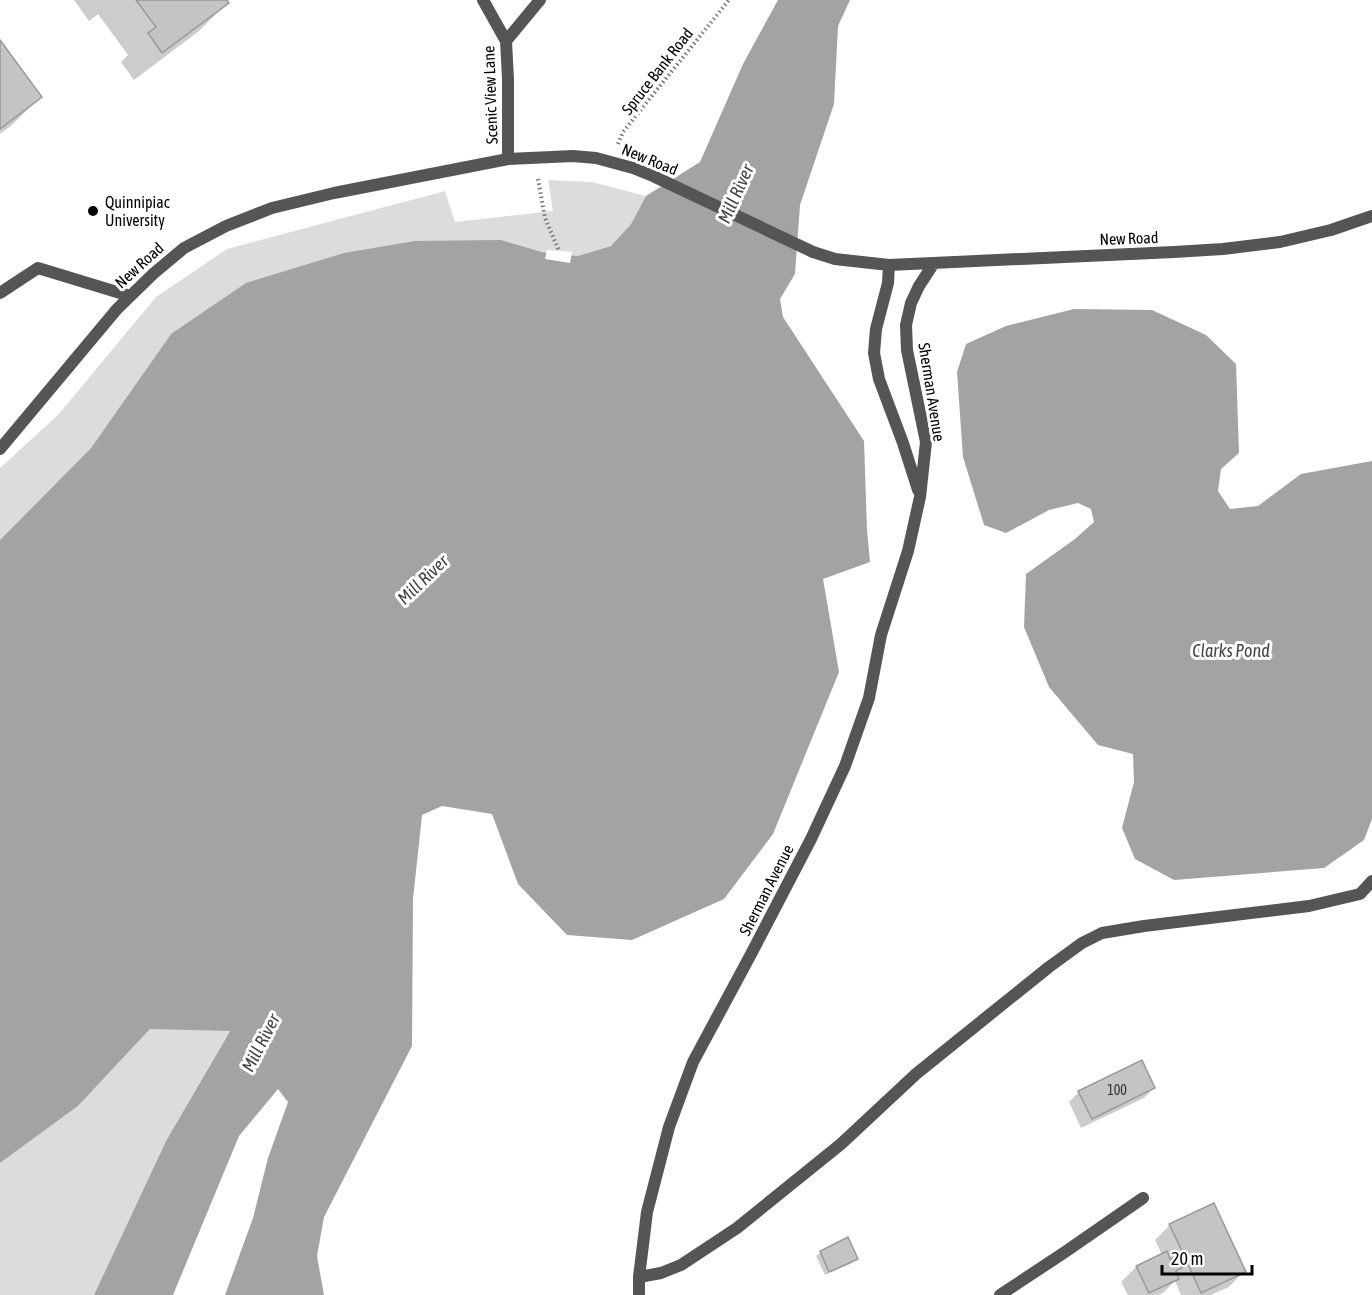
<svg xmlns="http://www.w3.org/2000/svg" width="1372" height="1295" viewBox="0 0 1372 1295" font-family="'Asap Condensed',sans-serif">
<rect width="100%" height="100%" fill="#fff"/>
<!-- green -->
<path fill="#dcdcdc" d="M 548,180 L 592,182 L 646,196 L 631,224 L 611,246 L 578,256 L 542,252 L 501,240 L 171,334 L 91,448 L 0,540 L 0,468 L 58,415 L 156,297 L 227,249 L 445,191 L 455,222 L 553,211 Z
M 150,1029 L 230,1030 L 166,1141 L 94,1295 L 0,1295 L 0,1163 L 78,1106 Z"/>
<!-- water -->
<path fill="#a3a3a3" d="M 778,0 L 850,0 L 838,26 L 834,104 L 800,205 L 795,274 L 780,299 L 783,317 L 864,441 L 867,530 L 870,562 L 823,579 L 839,672 L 773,834 L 724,899 L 632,940 L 567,935 L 518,884 L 492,814 L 442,806 L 422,815 L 413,899 L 412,1046 L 324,1217 L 317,1256 L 324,1295 L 225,1295 L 253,1218 L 268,1158 L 288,1102 L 278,1089 L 239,1136 L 173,1295 L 94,1295 L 166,1141 L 230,1031 L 150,1029 L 78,1106 L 0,1163 L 0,540 L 91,448 L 171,334 L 246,283 L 344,253 L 415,241 L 501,240 L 542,252 L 578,256 L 611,246 L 631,224 L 646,196 L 700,162 L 743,64 Z
M 1074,309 L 1152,310 L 1206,335 L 1236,364 L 1239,453 L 1221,469 L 1218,491 L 1230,509 L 1258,506 L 1301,474 L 1372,461 L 1372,819 L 1364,840 L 1324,868 L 1174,880 L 1135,859 L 1122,828 L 1134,782 L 1133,754 L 1098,745 L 1049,687 L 1024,627 L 1026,574 L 1075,539 L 1094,522 L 1091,509 L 1078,503 L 1049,510 L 1006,533 L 984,525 L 963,457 L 957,372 L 966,344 L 1006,326 Z"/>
<!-- pier -->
<path fill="#fff" d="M 547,250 L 572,252 L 570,263 L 545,259 Z"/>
<!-- shadow -->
<path fill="#0003" d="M 74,0 L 225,0 L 227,3 L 199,31 L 134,80 L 121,62 L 128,55 L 98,14 L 89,21 Z
M 0,42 L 40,97 L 12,125 L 0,134 Z
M 1154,1088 L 1144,1098 L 1081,1128 L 1069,1102 L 1079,1092 Z
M 1170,1225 L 1244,1271 L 1229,1287 L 1211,1295 L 1181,1295 L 1175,1281 L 1163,1293 L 1159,1295 L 1128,1295 L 1121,1282 L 1136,1267 L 1162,1255 L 1155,1240 Z
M 821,1252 L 857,1258 L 852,1263 L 825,1275 L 816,1256 Z"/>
<!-- building -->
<path fill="#c4c4c4" stroke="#999" stroke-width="1.5" d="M 136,0 L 227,0 L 229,3 L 162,53 L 148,33 L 156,27 Z
M 0,40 L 42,97 L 0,129 Z
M 1142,1060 L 1155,1088 L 1092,1119 L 1078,1091 Z
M 1214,1203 L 1246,1272 L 1201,1293 L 1188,1264 L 1176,1271 L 1179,1279 L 1149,1293 L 1136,1266 L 1167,1251 L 1170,1259 L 1183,1253 L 1169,1224 Z
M 848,1237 L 858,1259 L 829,1272 L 820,1251 Z"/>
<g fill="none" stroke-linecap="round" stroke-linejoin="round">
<!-- path -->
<path stroke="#777" stroke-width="4" stroke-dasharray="1.5 3" stroke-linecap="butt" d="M 618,144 L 623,132 L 729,0
M 538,179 L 545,218 L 559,251"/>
<!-- lane -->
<path stroke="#555" stroke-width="12" d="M 483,0 L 506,41 L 508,79 L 508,159
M 506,41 L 540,0
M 0,293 L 38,268 L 130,296
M 639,1277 L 661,1273 L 681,1265 L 737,1228 L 841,1144 L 916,1074 L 983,1020 L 1049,967 L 1082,943 L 1102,933 L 1144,926 L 1309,906 L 1360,894 L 1372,881
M 1000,1295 L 1065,1252 L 1143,1198"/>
<!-- street -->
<path stroke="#555" stroke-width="12" d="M 889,265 L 888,283 L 876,329 L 874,353 L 879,379 L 903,443 L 918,490
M 0,449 L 117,309 L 153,274 L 184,248 L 226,226 L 272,208 L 334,193 L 508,159 L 573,156 L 596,158 L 633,168 L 653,176 L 813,252 L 835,259 L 889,265 L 1174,252 L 1223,249 L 1280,242 L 1331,230 L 1372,216
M 639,1295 L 639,1277 L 647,1212 L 669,1127 L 693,1062 L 750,956 L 811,839 L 845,766 L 869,698 L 881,635 L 908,551 L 920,497 L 926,442 L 907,350 L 906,325 L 911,303 L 919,286 L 934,263"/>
</g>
<!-- markers -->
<circle fill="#000" stroke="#fff" stroke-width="2" cx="93" cy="211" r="6"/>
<g text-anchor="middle" stroke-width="6" stroke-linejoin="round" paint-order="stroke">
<!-- number labels -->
<g font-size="14" fill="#313131">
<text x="1117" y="1095">100</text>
</g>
<!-- street labels -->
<g font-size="16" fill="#000" stroke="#fff">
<text transform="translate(657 71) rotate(-52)" y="6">Spruce Bank Road</text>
<text transform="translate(490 95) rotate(-92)" y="6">Scenic View Lane</text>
<text transform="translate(650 159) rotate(22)" y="6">New Road</text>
<text transform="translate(1129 238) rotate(-2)" y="6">New Road</text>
<text transform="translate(139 265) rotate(-42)" y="6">New Road</text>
<text transform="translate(932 392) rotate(81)" y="6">Sherman Avenue</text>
<text transform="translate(766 890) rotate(-63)" y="6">Sherman Avenue</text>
</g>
<!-- poi labels -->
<g font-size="16" fill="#000" stroke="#fff" text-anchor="start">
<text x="105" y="208">Quinnipiac<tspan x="105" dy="18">University</tspan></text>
</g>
<!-- water labels -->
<g font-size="18" font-style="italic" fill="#444" stroke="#fff">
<text transform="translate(736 194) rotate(-66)" y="6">Mill River</text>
<text transform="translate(423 580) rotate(-44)" y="6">Mill River</text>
<text x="1231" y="657">Clarks Pond</text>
<text transform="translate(261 1043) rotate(-63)" y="6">Mill River</text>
</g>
</g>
<!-- scale -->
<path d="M1162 1265v9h90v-9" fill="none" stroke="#000000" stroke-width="3"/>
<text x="1171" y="1265" font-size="18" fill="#000000" stroke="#ffffff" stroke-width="4.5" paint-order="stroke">20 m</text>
</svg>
